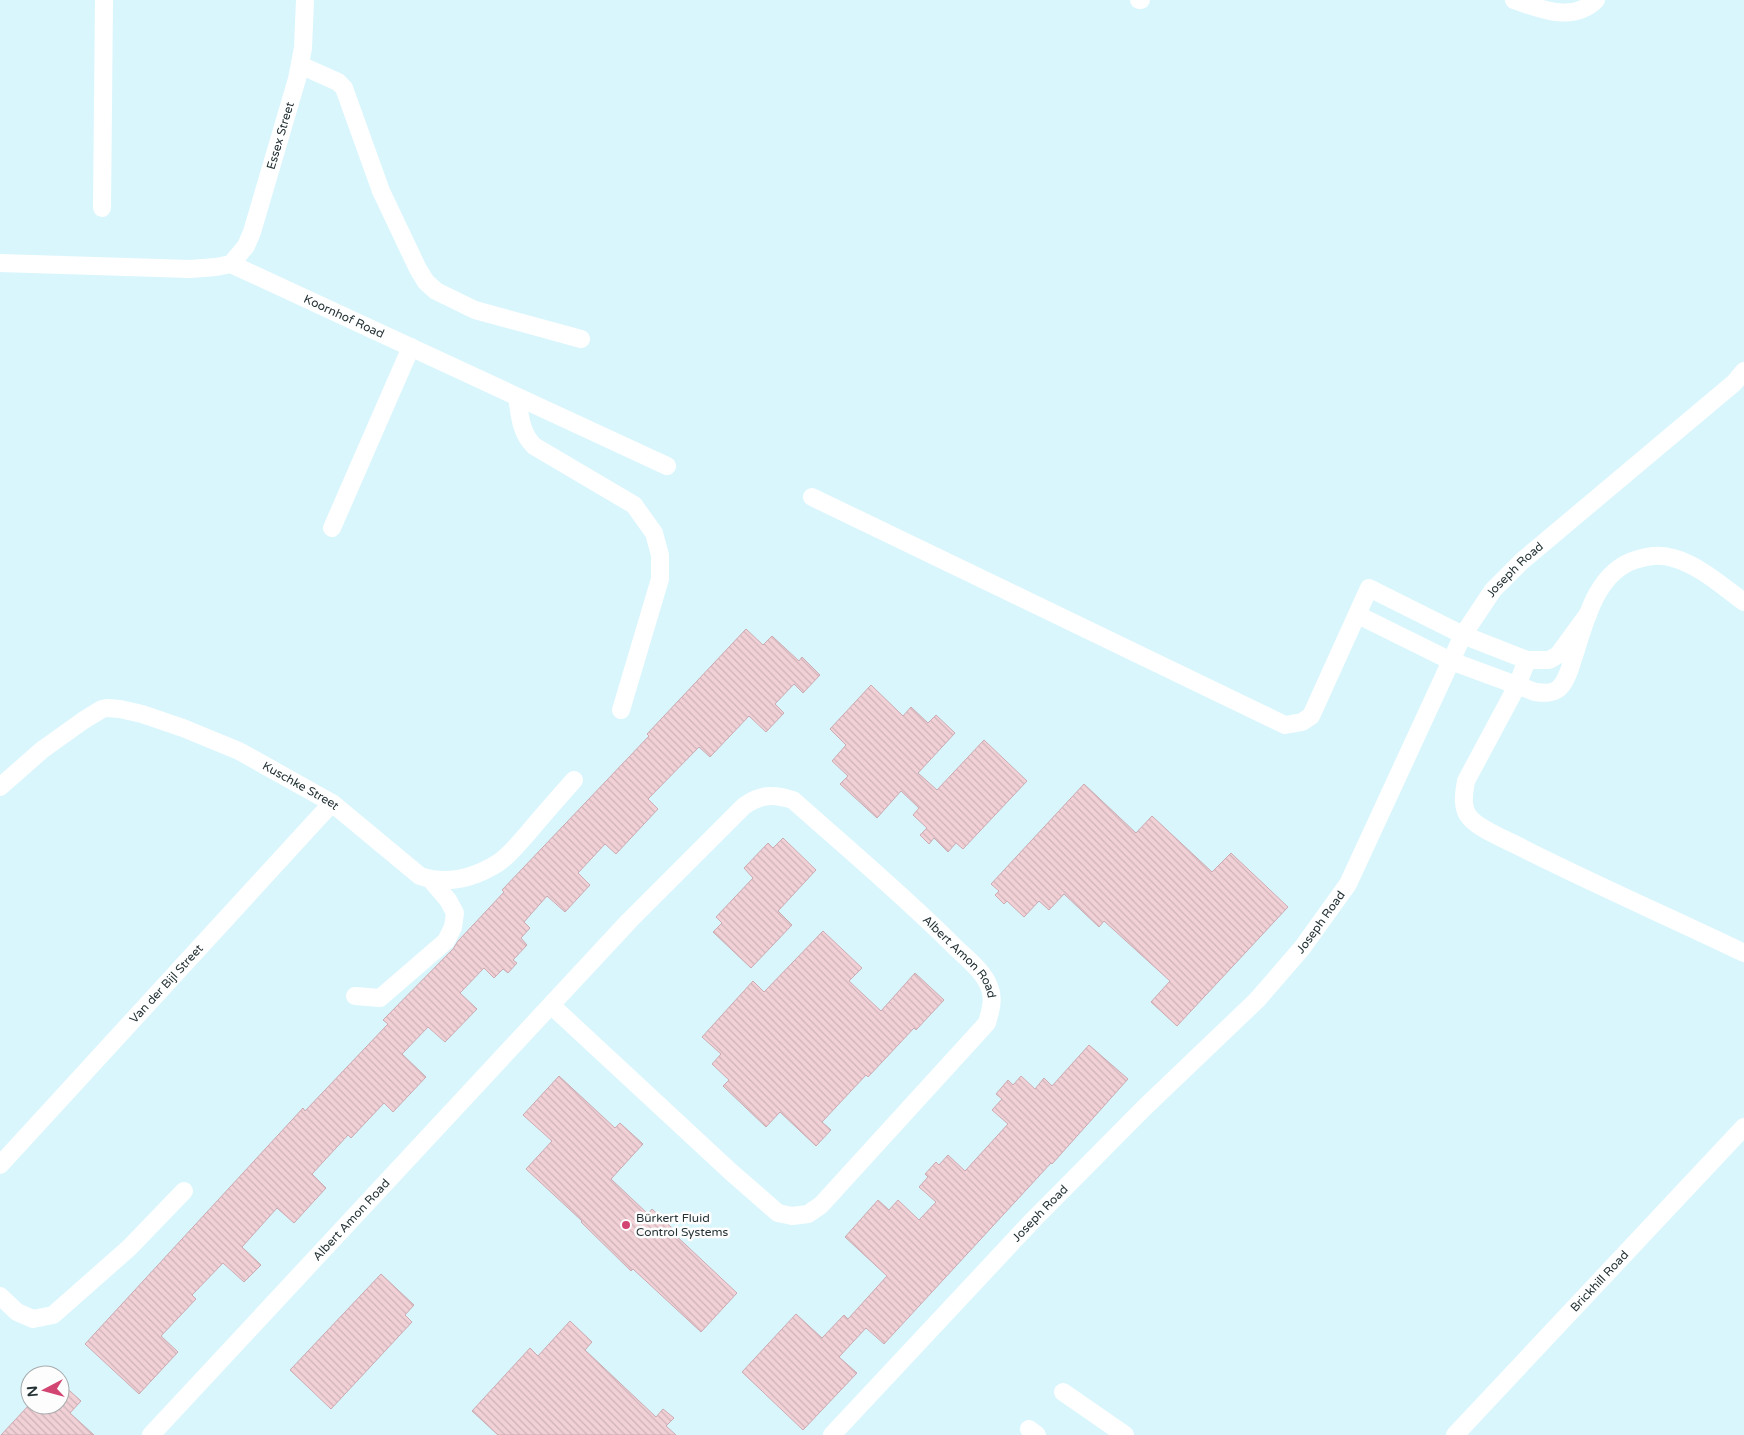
<svg xmlns="http://www.w3.org/2000/svg" width="1744" height="1435" viewBox="0 0 1744 1435" font-family="'Varela Round',sans-serif">
<defs>
<pattern id="building-back-hatch" width="6" height="6" patternUnits="userSpaceOnUse" patternTransform="scale(1.25)"><rect width="6" height="6" fill="#f1d0d6"/><path d="M-1 5l2 2M0 0l6 6M5-1l2 2" fill="none" stroke="#ceb3b8"/></pattern>
</defs>
<rect width="100%" height="100%" fill="#daf6fd"/>
<!-- building -->
<path fill="url(#building-back-hatch)" stroke="#cbabb1" d="M 746,629 L 763,645 L 772,636 L 799,661 L 802,657 L 820,675 L 803,693 L 794,684 L 775,704 L 784,713 L 766,732 L 749,716 L 710,757 L 699,747 L 648,799 L 658,809 L 616,854 L 605,844 L 578,873 L 590,885 L 565,912 L 547,896 L 524,922 L 530,928 L 521,938 L 527,945 L 513,960 L 517,963 L 508,973 L 503,969 L 494,978 L 484,968 L 460,993 L 477,1009 L 445,1042 L 428,1027 L 402,1054 L 426,1077 L 393,1112 L 384,1103 L 351,1138 L 348,1135 L 312,1174 L 326,1188 L 294,1223 L 277,1208 L 242,1247 L 261,1265 L 244,1282 L 223,1263 L 192,1295 L 196,1299 L 161,1336 L 178,1352 L 139,1394 L 85,1344 L 303,1108 L 305,1111 L 388,1024 L 383,1020 L 453,949 L 458,941 L 504,892 L 502,890 L 649,736 L 647,734 Z
M 871,685 L 903,716 L 911,707 L 928,723 L 936,715 L 955,733 L 918,773 L 937,790 L 984,740 L 1027,781 L 963,849 L 956,843 L 948,852 L 934,838 L 929,844 L 920,835 L 927,828 L 913,815 L 919,808 L 901,791 L 877,818 L 840,784 L 848,776 L 832,761 L 846,745 L 830,729 Z
M 1084,784 L 1136,833 L 1152,816 L 1212,872 L 1231,853 L 1288,907 L 1177,1026 L 1151,1002 L 1170,981 L 1104,921 L 1099,927 L 1064,894 L 1049,910 L 1039,901 L 1024,917 L 1007,901 L 1004,904 L 995,895 L 999,891 L 991,884 Z
M 783,838 L 816,870 L 778,911 L 792,925 L 751,968 L 713,932 L 722,923 L 716,917 L 753,878 L 744,868 L 768,843 L 773,848 Z
M 823,931 L 862,968 L 849,981 L 881,1011 L 915,973 L 944,1000 L 916,1030 L 914,1028 L 868,1077 L 866,1075 L 822,1122 L 831,1130 L 816,1146 L 780,1112 L 766,1127 L 723,1086 L 729,1080 L 712,1064 L 721,1054 L 702,1037 L 753,981 L 764,992 Z
M 1089,1045 L 1128,1079 L 1052,1164 L 1051,1163 L 884,1344 L 866,1328 L 839,1357 L 857,1373 L 803,1430 L 742,1372 L 796,1314 L 822,1338 L 844,1315 L 848,1319 L 887,1276 L 845,1237 L 878,1200 L 889,1210 L 898,1200 L 919,1220 L 936,1202 L 919,1187 L 928,1177 L 925,1174 L 936,1162 L 939,1165 L 948,1155 L 965,1171 L 1008,1124 L 992,1110 L 1002,1099 L 996,1094 L 1008,1080 L 1013,1085 L 1021,1076 L 1035,1089 L 1044,1078 L 1052,1086 Z
M 559,1076 L 615,1128 L 620,1123 L 643,1144 L 611,1179 L 648,1214 L 652,1209 L 672,1228 L 670,1230 L 737,1293 L 701,1332 L 633,1269 L 631,1271 L 581,1222 L 582,1221 L 526,1169 L 552,1141 L 523,1115 Z
M 381,1274 L 414,1305 L 405,1315 L 412,1322 L 331,1409 L 290,1370 Z
M 570,1321 L 592,1342 L 585,1350 L 656,1417 L 663,1409 L 674,1418 L 666,1426 L 676,1435 L 498,1435 L 472,1411 L 530,1348 L 538,1356 Z
M 60,1382 L 81,1401 L 70,1413 L 94,1435 L 1,1435 L 29,1405 L 60,1405 Z"/>
<g fill="none" stroke-linecap="round" stroke-linejoin="round">
<!-- minor -->
<g stroke="#fff" stroke-width="18">
<path d="M 1139,0 L 1141,0"/>
<path d="M 1514,0 C 1540,9 1573,23 1596,0"/>
<path d="M 300,65 L 338,82 L 344,88 L 381,191 L 418,269 L 426,282 L 436,291 L 475,310 L 581,339"/>
<path d="M 102,208 L 104,0"/>
<path id="s1" d="M 0,263 L 190,269 L 216,267 L 231,264 L 667,466"/>
<path id="s2" d="M 231,264 L 246,246 L 252,232 L 297,79 L 303,48 L 305,0"/>
<path d="M 517,397 C 520,415 520,432 534,446 L 634,505 L 654,533 L 660,555 L 660,579 L 621,710"/>
<path d="M 812,497 L 1285,725 L 1302,722 L 1311,716 L 1369,588 L 1463,635 L 1527,660 L 1549,660 L 1558,655 L 1588,614"/>
<path d="M 332,528 L 411,347"/>
<path d="M 1358,615 L 1451,661 L 1535,692 C 1543,693 1551,694 1558,689 C 1566,683 1570,668 1573,659 C 1585,623 1595,573 1635,560 C 1647,556 1661,554 1673,558 C 1699,565 1722,586 1744,602"/>
<path d="M 1527,660 L 1517,686 L 1466,781 C 1464,793 1461,808 1470,818 C 1480,830 1512,842 1526,850 C 1598,886 1671,918 1744,953"/>
<path id="s3" d="M 0,787 L 42,750 L 84,720 L 102,709 L 107,708 L 120,709 L 142,714 L 183,728 L 239,751 L 332,803 L 420,876 C 447,885 474,878 498,863 C 509,856 519,843 528,833 C 543,815 558,798 574,780"/>
<path d="M 355,996 L 380,998 L 446,941 L 453,927 L 455,913 L 448,900 L 430,879"/>
<path id="s4" d="M 0,1165 L 332,803"/>
<path d="M 0,1296 L 17,1312 L 33,1319 L 53,1315 L 129,1248 L 184,1191"/>
<path d="M 1063,1392 L 1125,1435"/>
<path d="M 1029,1429 L 1037,1435"/>
<path id="s5" d="M 151,1435 L 629,921 L 744,806 C 761,794 773,794 793,800 C 847,848 903,895 954,946 C 966,958 985,972 990,989 C 994,1000 990,1012 987,1023 L 821,1205 L 808,1214 L 792,1216 L 778,1213 L 731,1172 L 551,1005"/>
<path id="s6" d="M 832,1435 L 1033,1220 L 1144,1108 L 1257,1000 L 1302,948 L 1348,884 L 1463,635 L 1493,590 L 1522,561 L 1734,383 L 1744,371"/>
<path id="s7" d="M 1455,1435 L 1744,1127"/>
</g>
</g>
<!-- markers -->
<circle fill="#d24573" stroke="#fdfdfd" stroke-width="2" cx="626" cy="1225" r="5"/>
<g text-anchor="middle" stroke-width="5" stroke-linejoin="round" paint-order="stroke">
<!-- street labels -->
<g font-size="12" fill="#253336" stroke="#fdfdfd">
<text dy="4" stroke="none"><textPath href="#s2" startOffset="139">Essex Street</textPath></text>
<text dy="4" stroke="none"><textPath href="#s1" startOffset="356">Koornhof Road</textPath></text>
<text dy="4" stroke="none"><textPath href="#s6" startOffset="1114">Joseph Road</textPath></text>
<text dy="4" stroke="none"><textPath href="#s3" startOffset="344">Kuschke Street</textPath></text>
<text dy="4" stroke="none"><textPath href="#s6" startOffset="709">Joseph Road</textPath></text>
<text dy="4" stroke="none"><textPath href="#s5" startOffset="1146">Albert Amon Road</textPath></text>
<text dy="4" stroke="none"><textPath href="#s4" startOffset="246">Van der Bijl Street</textPath></text>
<text dy="4" stroke="none"><textPath href="#s6" startOffset="304">Joseph Road</textPath></text>
<text dy="4" stroke="none"><textPath href="#s5" startOffset="294">Albert Amon Road</textPath></text>
<text dy="4" stroke="none"><textPath href="#s7" startOffset="211">Brickhill Road</textPath></text>
</g>
<!-- poi labels -->
<g font-size="12" fill="#253336" stroke="#fdfdfd" text-anchor="start">
<text x="636" y="1222">Bürkert Fluid<tspan x="636" dy="14">Control Systems</tspan></text>
</g>
</g>
<!-- north arrow -->
<g transform="translate(45 1390) rotate(264)"><circle r="24" fill="#fdfdfd" stroke="#a7acad"/>
<path d="M0-4L9 19L0 12L-9 19Z" fill="#d24573"/>
<text y="-8" font-size="14" font-weight="bold" text-anchor="middle" fill="#253336">N</text>
</g>
</svg>
